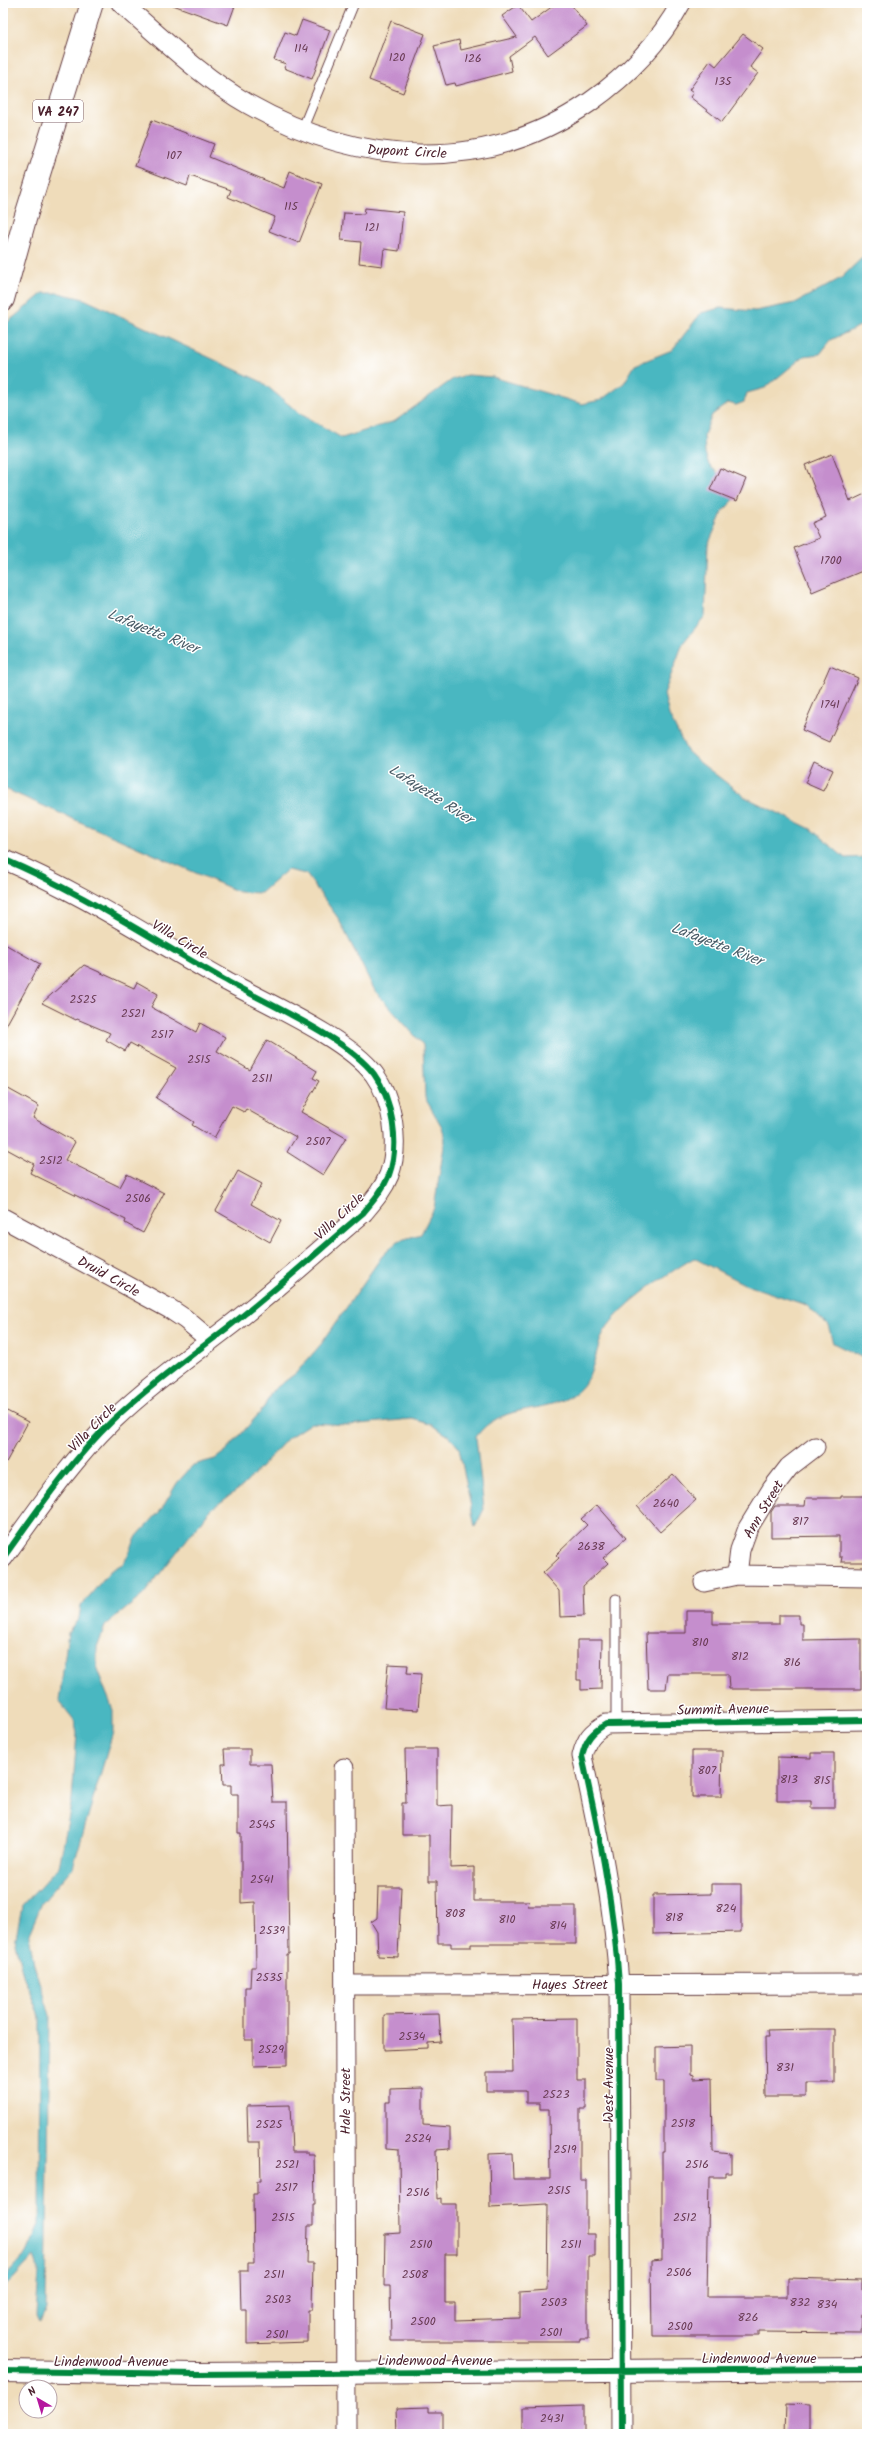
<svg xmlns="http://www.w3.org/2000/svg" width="870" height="2437" viewBox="0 0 870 2437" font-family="Kalam,sans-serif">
<rect width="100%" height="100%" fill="#fff"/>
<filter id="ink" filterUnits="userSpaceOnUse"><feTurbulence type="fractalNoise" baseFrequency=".025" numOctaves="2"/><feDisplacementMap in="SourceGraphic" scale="8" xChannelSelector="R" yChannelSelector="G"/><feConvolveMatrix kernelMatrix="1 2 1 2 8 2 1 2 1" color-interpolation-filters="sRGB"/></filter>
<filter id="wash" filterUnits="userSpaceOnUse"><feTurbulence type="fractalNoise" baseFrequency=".012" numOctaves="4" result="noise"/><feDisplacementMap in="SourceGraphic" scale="16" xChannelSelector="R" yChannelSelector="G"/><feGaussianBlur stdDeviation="0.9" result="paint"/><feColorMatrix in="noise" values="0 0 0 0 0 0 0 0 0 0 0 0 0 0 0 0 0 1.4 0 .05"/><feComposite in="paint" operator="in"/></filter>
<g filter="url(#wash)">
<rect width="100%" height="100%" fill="#efdcba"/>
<!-- water -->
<path fill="#48b7c1" stroke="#496b76" d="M 867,253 L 867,318 L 860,326 L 831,340 L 820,354 L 804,356 L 765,388 L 747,393 L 744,402 L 736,405 L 728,403 L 712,415 L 704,435 L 705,453 L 709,465 L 723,478 L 734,500 L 723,511 L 708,545 L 705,616 L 683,643 L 664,694 L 669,715 L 687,751 L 698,761 L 745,797 L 811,829 L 845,858 L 867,857 L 867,1360 L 833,1343 L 828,1326 L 806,1305 L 744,1284 L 694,1258 C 668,1273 614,1309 602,1336 C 595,1353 593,1378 578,1391 C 549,1416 502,1400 476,1437 L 484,1509 L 475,1527 L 459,1448 L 449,1436 L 430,1424 L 412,1419 L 348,1425 L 311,1423 L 288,1438 L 243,1486 L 210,1510 L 143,1595 L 105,1626 L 97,1647 L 97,1669 L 113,1710 L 113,1732 L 73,1867 L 42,1903 L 29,1934 L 34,1965 L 50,2015 L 46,2309 L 40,2322 L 36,2314 L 39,2273 L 33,2257 L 3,2290 L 3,2279 L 27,2253 L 39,2225 L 40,2018 L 23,1975 L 15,1943 L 22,1906 L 59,1867 L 72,1799 L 77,1733 L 74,1720 L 59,1701 L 68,1633 L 79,1618 L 81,1606 L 110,1571 L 124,1563 L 137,1536 L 161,1510 L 177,1483 L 193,1465 L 215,1459 L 227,1450 L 263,1409 L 272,1391 L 296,1373 L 322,1343 L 382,1256 L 398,1241 L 421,1234 L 434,1208 L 445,1140 L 442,1127 L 425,1098 L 423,1045 L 375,991 L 338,918 L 306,874 L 287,870 L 261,893 L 239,892 L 3,788 L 3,326 L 43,293 L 59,293 L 84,299 L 262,382 L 299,413 L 342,438 L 395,421 L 453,379 L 468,375 L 493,377 L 582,404 L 601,400 L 624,383 L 635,365 L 672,350 L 701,313 L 720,308 L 755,311 L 795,303 L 841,278 Z"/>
<g id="blocks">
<!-- building -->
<path fill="#c58ecd" d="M 173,3 L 236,3 L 228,25 L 173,5 Z
M 557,3 L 570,3 L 587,26 L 548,55 L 535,37 L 509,56 L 512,71 L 456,86 L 455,83 L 446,85 L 434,46 L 459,40 L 461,50 L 517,37 L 502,16 L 518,5 L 531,22 Z
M 302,20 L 330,30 L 312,79 L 284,68 L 286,64 L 274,60 L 285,32 L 296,36 Z
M 391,21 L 425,34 L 403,93 L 369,80 Z
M 743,34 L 763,49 L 750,67 L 758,73 L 722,122 L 690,97 L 693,93 L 689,90 L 710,61 L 716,66 Z
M 152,120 L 214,144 L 209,157 L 284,188 L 290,171 L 322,184 L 299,243 L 269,231 L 275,217 L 228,197 L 231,190 L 190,176 L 187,186 L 135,166 Z
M 365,208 L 403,212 L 399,251 L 384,249 L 382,266 L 359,263 L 361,242 L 341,240 L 344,213 L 364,214 Z
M 832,454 L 850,501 L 867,493 L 867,569 L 812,592 L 794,548 L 819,538 L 812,523 L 826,517 L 805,465 Z
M 720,468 L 746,479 L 737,501 L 710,490 Z
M 830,666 L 858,678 L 829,742 L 802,730 Z
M 814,761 L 833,770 L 823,791 L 805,783 Z
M 3,943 L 40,964 L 3,1031 Z
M 84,965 L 134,988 L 137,982 L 158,994 L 151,1007 L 196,1032 L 200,1023 L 225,1037 L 217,1051 L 250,1070 L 267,1040 L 317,1071 L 313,1078 L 319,1081 L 301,1112 L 346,1138 L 323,1175 L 287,1152 L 296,1137 L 246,1109 L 244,1112 L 232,1106 L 214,1138 L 192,1125 L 194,1122 L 156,1098 L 176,1068 L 130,1043 L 125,1051 L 106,1040 L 110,1033 L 77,1019 L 76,1020 L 42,1003 Z
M 3,1086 L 39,1106 L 33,1118 L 75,1142 L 65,1160 L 120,1187 L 127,1174 L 164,1193 L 143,1233 L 125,1223 L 126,1220 L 30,1173 L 34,1164 L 3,1147 Z
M 238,1171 L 262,1184 L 251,1204 L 281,1221 L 270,1242 L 216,1211 Z
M 3,1409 L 28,1422 L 3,1468 Z
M 673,1474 L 696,1500 L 660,1532 L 637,1506 Z
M 841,1496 L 867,1496 L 867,1562 L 841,1562 L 842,1557 L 839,1557 L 839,1536 L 771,1537 L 771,1512 L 775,1506 L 805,1506 L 806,1498 L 841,1498 Z
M 597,1505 L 626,1538 L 603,1558 L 608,1563 L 583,1586 L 584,1616 L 560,1617 L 559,1591 L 543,1573 L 559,1558 L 556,1555 L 587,1525 L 581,1519 Z
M 686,1611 L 713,1611 L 713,1624 L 779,1624 L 779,1615 L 799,1615 L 799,1624 L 803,1624 L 803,1640 L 861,1639 L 861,1689 L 729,1689 L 728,1674 L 668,1674 L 666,1689 L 648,1689 L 646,1633 L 686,1633 Z
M 577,1640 L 602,1640 L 601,1689 L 581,1690 L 581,1680 L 577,1680 Z
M 388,1664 L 408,1665 L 407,1673 L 421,1674 L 418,1710 L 384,1708 Z
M 224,1749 L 250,1749 L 250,1764 L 271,1764 L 273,1802 L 287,1802 L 289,1954 L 287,1954 L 287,2065 L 253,2066 L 253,2040 L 245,2040 L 245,1987 L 250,1987 L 251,1967 L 256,1967 L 255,1902 L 241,1903 L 241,1833 L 238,1833 L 238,1794 L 231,1794 L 231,1785 L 223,1785 L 222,1764 L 225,1764 Z
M 405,1749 L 437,1749 L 437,1806 L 452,1805 L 451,1868 L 474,1867 L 474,1901 L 529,1901 L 528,1906 L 576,1906 L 576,1944 L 471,1944 L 471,1947 L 451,1947 L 451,1943 L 438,1943 L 437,1881 L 429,1881 L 429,1835 L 402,1835 L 402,1803 L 406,1803 Z
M 692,1751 L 722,1751 L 721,1797 L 692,1797 Z
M 811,1753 L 834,1753 L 834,1808 L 811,1808 L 811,1801 L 777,1801 L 777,1757 L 811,1758 Z
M 711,1884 L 741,1884 L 741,1932 L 653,1934 L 653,1895 L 711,1894 Z
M 378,1887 L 401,1887 L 398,1957 L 378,1956 L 377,1932 L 371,1922 L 377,1918 Z
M 439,2014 L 441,2042 L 428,2043 L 428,2048 L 384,2050 L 384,2015 Z
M 577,2018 L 577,2080 L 586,2080 L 586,2109 L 580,2109 L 580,2180 L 586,2180 L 586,2234 L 595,2234 L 595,2256 L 588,2256 L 588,2339 L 580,2339 L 580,2341 L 391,2341 L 390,2286 L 384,2286 L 385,2234 L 400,2233 L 399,2150 L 386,2149 L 386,2102 L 390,2102 L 390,2089 L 423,2088 L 423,2125 L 450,2127 L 450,2149 L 436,2150 L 437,2199 L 441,2198 L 441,2204 L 457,2204 L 457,2254 L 445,2254 L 445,2302 L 455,2302 L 455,2320 L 520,2318 L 520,2292 L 547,2290 L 548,2204 L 490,2207 L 489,2154 L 512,2153 L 513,2179 L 550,2179 L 549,2109 L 540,2109 L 540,2103 L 526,2103 L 526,2091 L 486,2091 L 486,2072 L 513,2072 L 512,2019 Z
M 811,2029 L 834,2029 L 834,2083 L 806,2083 L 806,2097 L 766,2097 L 765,2037 L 768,2037 L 767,2030 Z
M 690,2046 L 690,2074 L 693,2075 L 693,2079 L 712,2078 L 713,2152 L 731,2154 L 731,2173 L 725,2173 L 725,2177 L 709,2177 L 707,2297 L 787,2297 L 787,2278 L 862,2280 L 862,2290 L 867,2290 L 867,2315 L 862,2315 L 861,2333 L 758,2332 L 758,2336 L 652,2336 L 651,2261 L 662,2260 L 662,2152 L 664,2152 L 664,2081 L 656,2081 L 656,2047 Z
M 290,2105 L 292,2152 L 308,2152 L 308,2154 L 314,2154 L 315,2204 L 313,2204 L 313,2226 L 308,2226 L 307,2263 L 313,2263 L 312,2310 L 308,2310 L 308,2342 L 247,2344 L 247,2310 L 241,2310 L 240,2271 L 248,2271 L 248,2263 L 254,2263 L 253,2194 L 257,2194 L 257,2181 L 261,2181 L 260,2142 L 248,2142 L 247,2106 Z
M 786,2404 L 810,2405 L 810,2434 L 785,2434 Z
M 584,2405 L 584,2434 L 527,2434 L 527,2429 L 523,2428 L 523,2407 Z
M 429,2407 L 429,2412 L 442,2412 L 442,2434 L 397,2434 L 396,2408 Z"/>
</g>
</g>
<g filter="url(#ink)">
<use href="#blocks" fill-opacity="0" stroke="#633b40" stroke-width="1"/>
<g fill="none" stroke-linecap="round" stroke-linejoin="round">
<defs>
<path id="service" d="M 302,130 L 354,3
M 616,1723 L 616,1599"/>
<path id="minor" d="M 121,3 C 162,38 201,77 248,104 C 358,166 483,176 590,102 C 627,76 659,43 681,3
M 3,859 C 81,892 150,938 223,979 C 265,1003 346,1037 374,1074 C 393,1100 400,1145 389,1175 C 383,1190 373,1201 363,1213 C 318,1251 274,1292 227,1328 C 188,1358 148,1387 112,1421 C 70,1462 37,1511 3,1558
M 3,1218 L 170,1309 L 185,1319 L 210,1340
M 737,1575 L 740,1550 L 748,1528 L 772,1489 L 789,1467 L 815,1447
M 704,1582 L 737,1575 L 867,1577
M 344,1768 L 346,2434
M 345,1985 L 867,1984
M 621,2434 L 619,1984 C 614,1906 599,1832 582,1756 C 586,1739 592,1732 606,1724 L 867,1720"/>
<path id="tertiary" d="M 3,2371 L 196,2374 L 867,2369"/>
<path id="primary" d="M 3,299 L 25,219 L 92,3"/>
</defs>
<!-- service casing -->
<use href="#service" stroke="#633b40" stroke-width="11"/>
<!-- minor casing -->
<use href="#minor" stroke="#633b40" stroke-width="21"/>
<!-- tertiary casing -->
<use href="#tertiary" stroke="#633b40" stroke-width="24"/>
<!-- primary casing -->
<use href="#primary" stroke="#633b40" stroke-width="24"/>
<!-- service -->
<use href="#service" stroke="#fff" stroke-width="9"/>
<!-- minor -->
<use href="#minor" stroke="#fff" stroke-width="19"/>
<!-- tertiary -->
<use href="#tertiary" stroke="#fff" stroke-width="22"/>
<!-- primary -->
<use href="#primary" stroke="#fff" stroke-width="22"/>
<defs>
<path id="cycleway" d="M 3,859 C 81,892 150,938 223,979 C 265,1003 346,1037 374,1074 C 393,1100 400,1145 389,1175 C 383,1190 373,1201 363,1213 C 318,1251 274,1292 227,1328 C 188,1358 148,1387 112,1421 C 70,1462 37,1511 3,1558
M 3,2371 L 196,2374 L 867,2369
M 621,2434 L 619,1984 C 614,1906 599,1832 582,1756 C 586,1739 592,1732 606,1724 L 867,1720"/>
</defs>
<!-- cycleway casing -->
<use href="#cycleway" stroke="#fff" stroke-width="8"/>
<!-- cycleway -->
<use href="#cycleway" stroke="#00873e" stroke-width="6"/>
</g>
</g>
<g text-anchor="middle" stroke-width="3" stroke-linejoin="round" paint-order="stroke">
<!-- number labels -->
<g font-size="12" fill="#693b54">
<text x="301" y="52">114</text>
<text x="397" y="61">120</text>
<text x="473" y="62">126</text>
<text x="723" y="85">135</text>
<text x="174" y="159">107</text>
<text x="291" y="210">115</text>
<text x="372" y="231">121</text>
<text x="831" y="564">1700</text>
<text x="830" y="708">1741</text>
<text x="83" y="1003">2525</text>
<text x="133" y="1017">2521</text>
<text x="162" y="1038">2517</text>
<text x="199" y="1063">2515</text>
<text x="262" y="1082">2511</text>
<text x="318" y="1145">2507</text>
<text x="51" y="1164">2512</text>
<text x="138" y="1202">2506</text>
<text x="666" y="1507">2640</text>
<text x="800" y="1525">817</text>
<text x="591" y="1550">2638</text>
<text x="700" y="1646">810</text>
<text x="740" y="1660">812</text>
<text x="792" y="1666">816</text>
<text x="707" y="1774">807</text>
<text x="789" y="1783">813</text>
<text x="822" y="1784">815</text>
<text x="262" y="1828">2545</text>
<text x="262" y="1883">2541</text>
<text x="726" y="1912">824</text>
<text x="455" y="1917">808</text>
<text x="674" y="1921">818</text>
<text x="507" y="1923">810</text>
<text x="558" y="1929">814</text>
<text x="272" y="1934">2539</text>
<text x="269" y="1981">2535</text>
<text x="412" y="2040">2534</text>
<text x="271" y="2053">2529</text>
<text x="785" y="2071">831</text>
<text x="556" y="2098">2523</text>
<text x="683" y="2127">2518</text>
<text x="269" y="2128">2525</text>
<text x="418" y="2142">2524</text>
<text x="565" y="2153">2519</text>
<text x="287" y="2168">2521</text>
<text x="697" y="2168">2516</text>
<text x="286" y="2191">2517</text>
<text x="559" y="2194">2515</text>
<text x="418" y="2196">2516</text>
<text x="283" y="2221">2515</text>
<text x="685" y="2221">2512</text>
<text x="421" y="2248">2510</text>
<text x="571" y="2248">2511</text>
<text x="679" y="2276">2506</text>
<text x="274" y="2278">2511</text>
<text x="415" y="2278">2508</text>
<text x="278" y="2303">2503</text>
<text x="554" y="2306">2503</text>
<text x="800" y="2306">832</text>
<text x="827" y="2308">834</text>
<text x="748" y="2321">826</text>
<text x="423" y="2325">2500</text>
<text x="680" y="2330">2500</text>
<text x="551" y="2336">2501</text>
<text x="277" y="2338">2501</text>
<text x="552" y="2422">2431</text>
</g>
<!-- shield labels -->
<rect fill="#fff" stroke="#80626b" stroke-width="1" x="33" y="100" width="50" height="22" rx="3"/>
<g font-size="13" font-weight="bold" fill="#4a1f2b">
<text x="58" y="116">VA 247</text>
</g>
<!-- street labels -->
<g font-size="14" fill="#4a1f2b" stroke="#fff">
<text transform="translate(407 151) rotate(3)" y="5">Dupont Circle</text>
<text transform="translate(180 939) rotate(31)" y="5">Villa Circle</text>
<text transform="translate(339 1216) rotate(-43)" y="5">Villa Circle</text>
<text transform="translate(109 1276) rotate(29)" y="5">Druid Circle</text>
<text transform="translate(92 1427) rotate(-46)" y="5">Villa Circle</text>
<text transform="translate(763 1509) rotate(-59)" y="5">Ann Street</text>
<text transform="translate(723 1709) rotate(-1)" y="5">Summit Avenue</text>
<text x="570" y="1989">Hayes Street</text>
<text transform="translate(608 2085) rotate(-90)" y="5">West Avenue</text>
<text transform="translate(345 2101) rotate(-90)" y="5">Hale Street</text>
<text x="759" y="2363">Lindenwood Avenue</text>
<text x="435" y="2365">Lindenwood Avenue</text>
<text x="111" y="2366">Lindenwood Avenue</text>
</g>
<!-- water labels -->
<g font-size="15" font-style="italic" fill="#495c67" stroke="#fff">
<text transform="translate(153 631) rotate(22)" y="5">Lafayette River</text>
<text transform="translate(431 794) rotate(33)" y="5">Lafayette River</text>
<text transform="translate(717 944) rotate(21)" y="5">Lafayette River</text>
</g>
</g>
<!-- margin -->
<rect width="870" height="2437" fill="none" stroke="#fff" stroke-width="16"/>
<!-- north arrow -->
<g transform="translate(38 2399) rotate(322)"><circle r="19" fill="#ffffff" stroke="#b7a5aa"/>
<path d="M0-3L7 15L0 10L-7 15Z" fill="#b5179e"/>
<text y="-6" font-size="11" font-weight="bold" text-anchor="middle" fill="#4a1f2b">N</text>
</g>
</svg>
